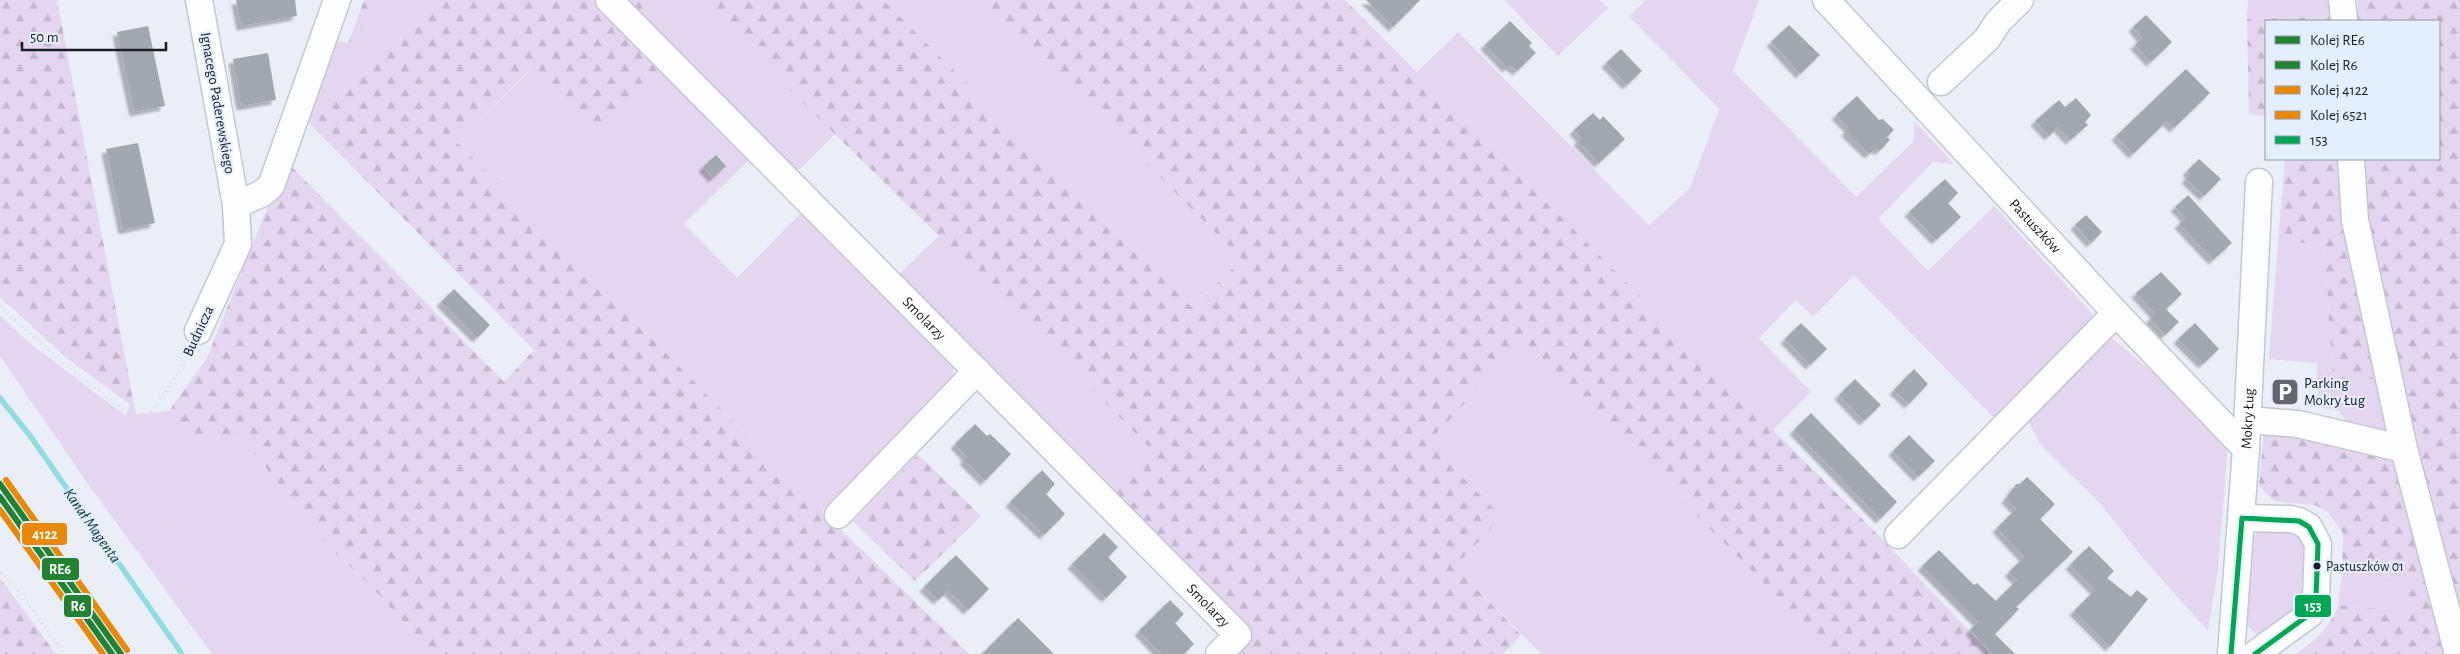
<svg xmlns="http://www.w3.org/2000/svg" width="2460" height="654" viewBox="0 0 2460 654" font-family="'Alegreya Sans',sans-serif">
<defs>
<pattern id="forest-firs" width="22" height="20" patternUnits="userSpaceOnUse" patternTransform="scale(1.25)"><rect width="22" height="20" fill="#e4d5f0"/><path d="M5 1l3.5 6h-7zM16 11l3.5 6h-7z" fill="#c3b6ce"/></pattern>
<filter id="shadow"><feDropShadow dx="-4.5" dy="4.5" stdDeviation="1" flood-color="#0004"/></filter>
</defs>
<rect width="100%" height="100%" fill="#eaeff7"/>
<!-- green -->
<path fill="#e4d5f0" d="M 389,0 L 439,0 L 311,125 L 303,117 L 331,40 L 348,43 Z
M 665,0 L 698,0 L 835,134 L 796,173 L 643,22 Z
M 883,0 L 981,0 L 1242,259 L 1193,308 Z
M 1504,0 L 1600,0 L 1608,8 L 1558,56 Z
M 1646,0 L 1759,0 L 1733,71 L 1856,197 L 1914,141 L 1914,121 L 1954,164 L 1933,162 L 1878,219 L 1928,271 L 1994,206 L 2095,317 L 1998,422 L 1854,275 L 1813,317 L 1796,300 L 1759,338 L 1811,392 L 1773,430 L 1417,72 L 1458,32 L 1649,225 L 1690,188 L 1719,109 L 1629,16 Z
M 2248,0 L 2342,0 L 2343,16 L 2247,19 Z
M 531,70 L 668,70 L 751,158 L 684,224 L 737,278 L 805,209 L 954,358 L 953,378 L 822,511 L 457,142 Z
M 939,236 L 1150,448 L 1110,491 L 896,277 Z
M 2278,243 L 2324,243 L 2333,379 L 2381,378 L 2391,433 L 2347,423 L 2339,411 L 2318,407 L 2317,363 L 2269,359 Z
M 0,315 L 26,340 L 126,416 L 133,399 L 136,414 L 169,411 L 189,434 L 243,439 L 323,541 L 372,587 L 432,654 L 212,654 L 88,484 L 0,356 Z
M 2107,334 L 2164,382 L 2228,444 L 2218,569 L 2208,631 L 2143,558 L 2099,502 L 2040,444 L 2029,423 L 2027,411 Z
M 1523,340 L 1834,654 L 1541,654 L 1455,566 L 1427,443 Z
M 2265,529 C 2273,530 2282,530 2289,532 C 2319,541 2305,586 2301,607 L 2258,635 L 2249,627 L 2245,618 L 2251,537 Z
M 2342,575 L 2403,577 C 2408,589 2412,598 2403,609 L 2362,608 L 2338,605 Z"/>
<!-- forest -->
<path fill="url(#forest-firs)" d="M 0,0 L 57,0 L 133,399 L 131,405 L 69,360 L 0,297 Z
M 364,0 L 389,0 L 348,44 Z
M 439,0 L 598,0 L 668,70 L 597,138 L 530,70 L 457,142 L 822,511 L 969,654 L 432,654 L 372,587 L 323,541 L 243,439 L 189,434 L 169,411 L 207,358 L 286,161 L 504,382 L 534,350 L 311,125 Z
M 621,0 L 665,0 L 643,22 Z
M 698,0 L 883,0 L 1193,308 L 1242,259 L 981,0 L 1345,0 L 1883,540 L 1991,654 L 1834,654 L 1523,340 L 1428,443 L 1502,517 L 1455,566 L 1521,635 L 1503,654 L 1230,654 L 1250,633 L 1110,491 L 1150,448 L 939,236 Z
M 2358,0 L 2460,0 L 2460,654 L 2297,654 C 2313,641 2333,625 2338,605 L 2362,608 L 2403,609 C 2412,598 2408,589 2403,577 L 2342,575 L 2343,533 L 2329,513 L 2315,505 L 2274,501 L 2259,486 L 2264,429 L 2391,433 L 2381,379 L 2333,379 L 2324,243 L 2278,243 L 2285,159 L 2439,159 L 2439,21 L 2266,21 L 2266,116 L 2249,114 L 2247,19 L 2358,16 Z
M 918,454 L 981,516 L 915,581 L 853,521 Z
M 0,578 L 56,654 L 0,654 Z"/>
<g fill="none" stroke-linecap="round" stroke-linejoin="round">
<!-- stream -->
<path stroke="#90dce1" stroke-width="5.5" d="M 0,398 L 31,437 L 182,654"/>
</g>
<!-- building -->
<path fill="#a1a9af" filter="url(#shadow)" d="M 236,0 L 295,0 L 297,16 L 241,26 Z
M 1366,0 L 1420,0 L 1393,27 Z
M 2146,15 L 2172,42 L 2151,62 L 2135,45 L 2142,38 L 2133,27 Z
M 1510,21 L 1532,43 L 1529,46 L 1536,53 L 1517,71 L 1510,65 L 1507,68 L 1485,45 Z
M 1789,25 L 1820,55 L 1800,74 L 1771,42 Z
M 148,26 L 165,106 L 134,112 L 117,32 Z
M 1621,49 L 1642,71 L 1627,85 L 1606,63 Z
M 268,53 L 276,100 L 241,106 L 233,59 Z
M 2186,69 L 2210,93 L 2174,128 L 2167,121 L 2133,154 L 2116,136 Z
M 1857,96 L 1879,120 L 1883,119 L 1894,130 L 1887,137 L 1890,140 L 1879,151 L 1876,148 L 1869,154 L 1849,135 L 1846,131 L 1849,128 L 1836,115 Z
M 2076,98 L 2091,115 L 2085,122 L 2088,125 L 2070,140 L 2058,127 L 2049,136 L 2035,121 L 2059,100 L 2065,107 Z
M 1593,113 L 1600,120 L 1603,116 L 1625,139 L 1599,163 L 1578,141 L 1581,138 L 1574,130 Z
M 138,143 L 155,223 L 123,230 L 106,149 Z
M 716,155 L 726,166 L 713,178 L 703,167 Z
M 2199,159 L 2221,179 L 2204,196 L 2186,179 L 2190,174 L 2187,171 Z
M 1945,179 L 1958,193 L 1948,203 L 1961,217 L 1936,240 L 1909,212 Z
M 2188,195 L 2232,243 L 2213,260 L 2179,224 L 2186,218 L 2175,207 Z
M 2086,215 L 2102,232 L 2091,243 L 2075,225 Z
M 2161,272 L 2182,294 L 2166,309 L 2179,322 L 2165,335 L 2150,319 L 2155,314 L 2136,293 Z
M 454,289 L 490,325 L 477,338 L 441,302 Z
M 1801,323 L 1827,349 L 1810,365 L 1785,339 Z
M 2195,323 L 2219,349 L 2203,364 L 2178,339 Z
M 1914,369 L 1928,384 L 1909,404 L 1894,390 Z
M 1855,379 L 1881,405 L 1864,421 L 1839,395 Z
M 1811,413 L 1897,502 L 1880,519 L 1794,430 Z
M 975,424 L 987,436 L 990,434 L 1011,454 L 985,481 L 964,460 L 967,457 L 955,444 Z
M 1909,435 L 1935,461 L 1918,477 L 1893,451 Z
M 1042,470 L 1055,484 L 1046,494 L 1065,514 L 1044,535 L 1010,502 Z
M 2027,477 L 2055,504 L 2040,519 L 2073,552 L 2016,607 L 2019,609 L 1995,634 L 2015,654 L 1992,654 L 1970,630 L 1978,622 L 1922,566 L 1939,550 L 1974,585 L 1977,583 L 1996,601 L 2017,580 L 2009,572 L 2024,557 L 1997,528 L 2016,509 L 2006,499 L 2016,484 L 2020,484 Z
M 1104,533 L 1118,547 L 1108,557 L 1127,577 L 1106,598 L 1072,564 Z
M 2089,546 L 2114,571 L 2107,578 L 2131,597 L 2137,590 L 2148,599 L 2110,647 L 2074,611 L 2095,590 L 2070,565 Z
M 956,555 L 989,589 L 968,610 L 948,591 L 938,600 L 924,587 Z
M 1170,600 L 1184,614 L 1175,623 L 1194,644 L 1184,654 L 1161,654 L 1139,631 Z
M 1018,618 L 1054,654 L 982,654 Z"/>
<g fill="none" stroke-linecap="round" stroke-linejoin="round">
<defs>
<g id="minor">
<path id="s1" d="M 609,0 L 1238,635 L 1219,654"/>
<path id="s2" d="M 1826,0 L 2116,313 L 2246,449"/>
<path d="M 2342,0 L 2344,21"/>
<path d="M 1941,82 L 1987,39 L 1998,22 L 2020,0"/>
<path d="M 2351,159 L 2355,220 L 2404,449 L 2458,654"/>
<path d="M 236,205 L 261,194 L 271,186 L 337,0"/>
<path d="M 198,331 L 238,244 L 236,205 L 199,0"/>
<path d="M 2248,420 L 2298,424 L 2404,449"/>
<path d="M 838,515 L 977,371"/>
<path d="M 2242,518 L 2291,519 L 2299,521 L 2309,527 L 2318,544 L 2316,598 L 2310,614 L 2255,654"/>
<path d="M 1898,535 L 2116,313"/>
<path id="s3" d="M 2231,654 L 2246,449 L 2259,182"/>
</g>
</defs>
<!-- minor casing -->
<use href="#minor" stroke="#c3c8d0" stroke-width="29"/>
<!-- path -->
<path stroke="#dbdcdf" stroke-width="3" stroke-dasharray="1 4" stroke-linecap="butt" d="M 0,306 L 63,363 L 142,424
M 142,424 L 168,512 L 167,547 L 173,577 L 246,654
M 142,424 C 161,399 175,380 189,351
M 2428,452 L 2460,456
M 0,573 L 21,594 L 64,654
M 0,607 L 21,594"/>
<!-- minor -->
<use href="#minor" stroke="#fcfdfe" stroke-width="26"/>
<defs>
<path id="bus-1" d="M 2242,518 L 2299,521 L 2309,527 L 2318,544 L 2316,598 L 2310,614 L 2255,654
M 2231,654 L 2242,518"/>
</defs>
<!-- bus-1 casing -->
<use href="#bus-1" stroke="#e4eefd" stroke-width="9"/>
<!-- bus-1 -->
<use href="#bus-1" stroke="#00a651" stroke-width="5"/>
<defs>
<path id="rail-1" d="M 0,484 L 121,654"/>
<path id="rail-2" d="M 0,497 L 112,654"/>
<path id="rail-3" d="M 6,480 L 127,650"/>
<path id="rail-4" d="M 0,510 L 103,654"/>
</defs>
<!-- rail-1 casing -->
<use href="#rail-1" stroke="#e4eefd" stroke-width="10"/>
<!-- rail-2 casing -->
<use href="#rail-2" stroke="#e4eefd" stroke-width="10"/>
<!-- rail-3 casing -->
<use href="#rail-3" stroke="#e4eefd" stroke-width="10"/>
<!-- rail-4 casing -->
<use href="#rail-4" stroke="#e4eefd" stroke-width="10"/>
<!-- rail-1 -->
<use href="#rail-1" stroke="#238132" stroke-width="6"/>
<!-- rail-2 -->
<use href="#rail-2" stroke="#238132" stroke-width="6"/>
<!-- rail-3 -->
<use href="#rail-3" stroke="#e88904" stroke-width="6"/>
<!-- rail-4 -->
<use href="#rail-4" stroke="#e88904" stroke-width="6"/>
</g>
<!-- icons -->
<defs>
<symbol id="parking-square" viewBox="-11 -11 22 22"><rect x="-9" y="-9" width="18" height="18" rx="4" fill="#62666f" stroke="#e4eefd"/><path d="M-3.5-5.5H1a3.5 3.5 0 0 1 0 7H-1V5.5H-3.5ZM-1-3.4V-.6H.8a1.4 1.4 0 0 0 0-2.8Z" fill="#fff"/></symbol>
</defs>
<g fill-rule="evenodd">
<use href="#parking-square" x="2269" y="376" width="32" height="32"/>
</g>
<!-- markers -->
<circle fill="#181d26" stroke="#e4eefd" stroke-width="2" cx="2317" cy="566" r="4.5"/>
<g text-anchor="middle" stroke-width="4" stroke-linejoin="round" paint-order="stroke">
<!-- bus labels -->
<g font-size="14" fill="#181d26" stroke="#e4eefd" text-anchor="start">
<text x="2326" y="571">Pastuszków 01</text>
</g>
<!-- street labels -->
<g font-size="15" fill="#181d26" stroke="#e4eefd">
<text transform="translate(218 103) rotate(80)" y="5">Ignacego Paderewskiego</text>
<text dy="5" stroke="none"><textPath href="#s2" startOffset="308">Pastuszków</textPath></text>
<text dy="5" stroke="none"><textPath href="#s1" startOffset="448">Smolarzy</textPath></text>
<text transform="translate(198 331) rotate(-65)" y="5">Budnicza</text>
<text dy="5" stroke="none"><textPath href="#s3" startOffset="236">Mokry Ług</textPath></text>
<text dy="5" stroke="none"><textPath href="#s1" startOffset="852">Smolarzy</textPath></text>
</g>
<!-- poi labels -->
<g font-size="15" fill="#181d26" stroke="#e4eefd" text-anchor="start">
<text x="2304" y="388">Parking<tspan x="2304" dy="17">Mokry Ług</tspan></text>
</g>
<!-- water labels -->
<g font-size="16" font-style="italic" fill="#03383a" stroke="#e4eefd">
<text transform="translate(93 525) rotate(55)" y="6">Kanał Magenta</text>
</g>
</g>
<g stroke="#e4eefd" stroke-width="2">
<rect x="21" y="522" width="47" height="24" rx="5" fill="#e88904"/>
<rect x="41" y="557" width="39" height="24" rx="5" fill="#238132"/>
<rect x="63" y="594" width="29" height="24" rx="5" fill="#238132"/>
<rect x="2294" y="594" width="38" height="24" rx="5" fill="#00a651"/>
</g>
<g font-size="14" text-anchor="middle" font-weight="bold" fill="#fff">
<text x="45" y="539">4122</text>
<text x="60" y="574">RE6</text>
<text x="78" y="611">R6</text>
<text x="2313" y="611">153</text>
</g>
<!-- legend -->
<rect x="2265" y="20" width="175" height="140" fill="#e4eefd" stroke="#929aa7"/>
<rect x="2275" y="36" width="25" height="8" fill="#238132" stroke="#929aa7"/>
<text x="2310" y="45" font-size="15" fill="#181d26">Kolej RE6</text>
<rect x="2275" y="61" width="25" height="8" fill="#238132" stroke="#929aa7"/>
<text x="2310" y="70" font-size="15" fill="#181d26">Kolej R6</text>
<rect x="2275" y="86" width="25" height="8" fill="#e88904" stroke="#929aa7"/>
<text x="2310" y="95" font-size="15" fill="#181d26">Kolej 4122</text>
<rect x="2275" y="111" width="25" height="8" fill="#e88904" stroke="#929aa7"/>
<text x="2310" y="120" font-size="15" fill="#181d26">Kolej 6521</text>
<rect x="2275" y="136" width="25" height="8" fill="#00a651" stroke="#929aa7"/>
<text x="2310" y="145" font-size="15" fill="#181d26">153</text>
<!-- scale -->
<path d="M22 42v8h144v-8" fill="none" stroke="#181d26" stroke-width="2.5"/>
<text x="30" y="42" font-size="15" fill="#181d26" stroke="#e4eefd" stroke-width="4" paint-order="stroke">50 m</text>
</svg>
